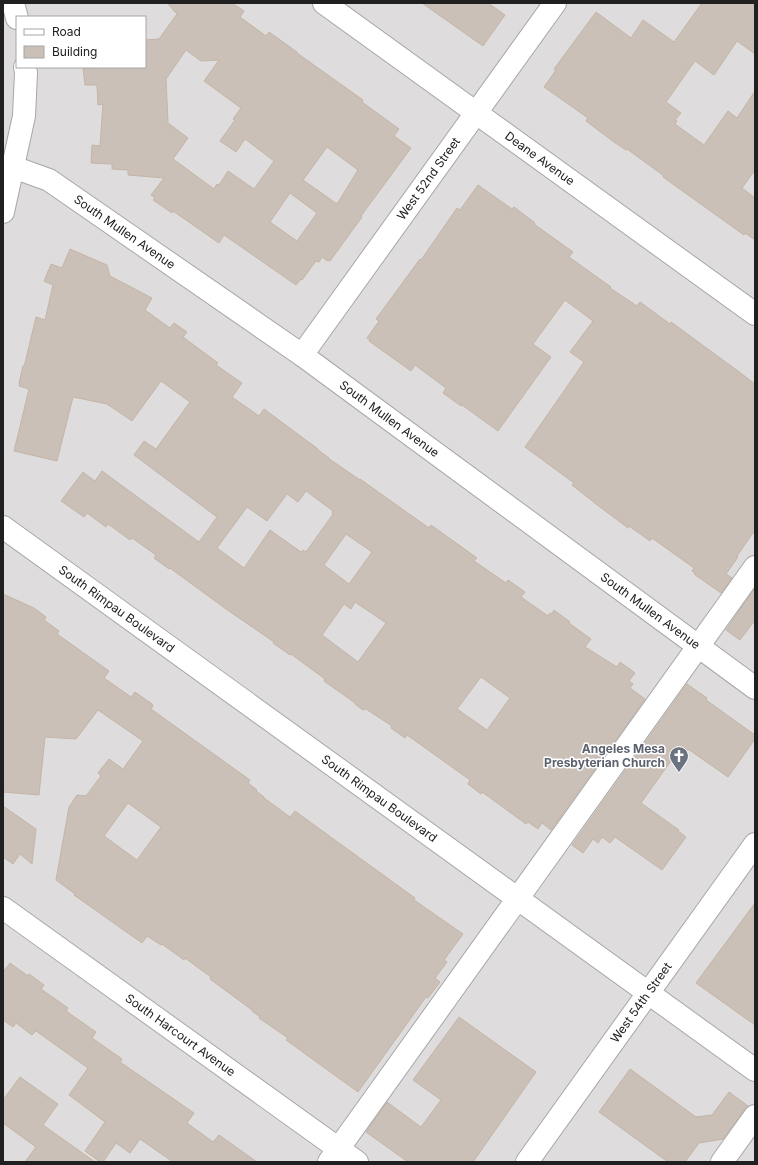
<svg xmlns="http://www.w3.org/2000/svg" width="758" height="1165" viewBox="0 0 758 1165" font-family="Inter,sans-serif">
<rect width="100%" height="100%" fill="#f1eee5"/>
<!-- residential -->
<path fill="#dedcdc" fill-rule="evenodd" d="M 3,3 L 755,3 L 755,1162 L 3,1162 ZM 17,17 L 145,17 L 145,67 L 17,67 Z"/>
<!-- building -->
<path fill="#cac0b8" stroke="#c4b5a6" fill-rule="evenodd" d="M 167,3 L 232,3 L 244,11 L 240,17 L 266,36 L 269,32 L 297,52 L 297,53 L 363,100 L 362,102 L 399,129 L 394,136 L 411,148 L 361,216 L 362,217 L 330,261 L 328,260 L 327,261 L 322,257 L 319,262 L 316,261 L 302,280 L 301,279 L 296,285 L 224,235 L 219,243 L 173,211 L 172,213 L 153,200 L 155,198 L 151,195 L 164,178 L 128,175 L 128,170 L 112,169 L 112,164 L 91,163 L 92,145 L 100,146 L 103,104 L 98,105 L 97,85 L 85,85 L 83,68 L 104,67 L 145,67 L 145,40 L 159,39 L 177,14 ZM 186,50 L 201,61 L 219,60 L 204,81 L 241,108 L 233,119 L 235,120 L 220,141 L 236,152 L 245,139 L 274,161 L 254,189 L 228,171 L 219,185 L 217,184 L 214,189 L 173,159 L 188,138 L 168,123 L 166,79 ZM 327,147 L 358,170 L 337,204 L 303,180 ZM 290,193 L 317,213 L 297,241 L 270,222 Z
M 422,3 L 488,3 L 505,15 L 483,46 Z
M 702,3 L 755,3 L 755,54 L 737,41 L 714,75 L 695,61 L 666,102 L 681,113 L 675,120 L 677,121 L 675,124 L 704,145 L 728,111 L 737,118 L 755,91 L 755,170 L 742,188 L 755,198 L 755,240 L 745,233 L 744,235 L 663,177 L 664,176 L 627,149 L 626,150 L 614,142 L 586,121 L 588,118 L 544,87 L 556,70 L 554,69 L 596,12 L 631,38 L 643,20 L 674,42 Z
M 478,185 L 512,209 L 514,207 L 535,223 L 534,224 L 573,252 L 569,257 L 611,287 L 610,288 L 637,306 L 640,302 L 670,324 L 671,322 L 738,371 L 755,384 L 755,530 L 737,556 L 738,557 L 726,574 L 732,578 L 721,593 L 694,574 L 695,573 L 692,571 L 694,568 L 652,538 L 650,541 L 629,526 L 628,528 L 596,504 L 572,485 L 574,483 L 525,447 L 584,362 L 570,352 L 593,321 L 565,300 L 533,344 L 551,357 L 498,431 L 462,405 L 461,406 L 443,393 L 446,388 L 415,365 L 411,371 L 369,341 L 370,340 L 367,338 L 379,321 L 376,319 L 420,259 L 421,260 L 457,208 L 460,210 Z
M 70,249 L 107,265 L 110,276 L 152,298 L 145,310 L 170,328 L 174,323 L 187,332 L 183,337 L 218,363 L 216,365 L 242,383 L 232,397 L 259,416 L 264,409 L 318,449 L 318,450 L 329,458 L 328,458 L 360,480 L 360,479 L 429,528 L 431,525 L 477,558 L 474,561 L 506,583 L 508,580 L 525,592 L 521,597 L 548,616 L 550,613 L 552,614 L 554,610 L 570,622 L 569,623 L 591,639 L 585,647 L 617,667 L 620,662 L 635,673 L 629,681 L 633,684 L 630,688 L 645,699 L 551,830 L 542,823 L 538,829 L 528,822 L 526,824 L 482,792 L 481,794 L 468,784 L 470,780 L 407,735 L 405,738 L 391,728 L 392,726 L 366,709 L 363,710 L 356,705 L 355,703 L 324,681 L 325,679 L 291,654 L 290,655 L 273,643 L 274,642 L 226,609 L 170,568 L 169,569 L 154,558 L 156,555 L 132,538 L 130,540 L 108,524 L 106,527 L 87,513 L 84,517 L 61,501 L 83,472 L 95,481 L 102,471 L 199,542 L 217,517 L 134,455 L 144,441 L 156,449 L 190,402 L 161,381 L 132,421 L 107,404 L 73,397 L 57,461 L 14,451 L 29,389 L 19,386 L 20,383 L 19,383 L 23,366 L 24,366 L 25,363 L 36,317 L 45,320 L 53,285 L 44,281 L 51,264 L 62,268 ZM 306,491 L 333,511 L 332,513 L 333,514 L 306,552 L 303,550 L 301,552 L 270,530 L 244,568 L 217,548 L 247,507 L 267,521 L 287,494 L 298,502 ZM 346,534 L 372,552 L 349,584 L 324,565 ZM 355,602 L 386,623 L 358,662 L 322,635 L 344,604 L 351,609 ZM 481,677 L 510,698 L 487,730 L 457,709 Z
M 755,588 L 755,620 L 740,640 L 726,630 Z
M 3,594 L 34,608 L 46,617 L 44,620 L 59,631 L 57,634 L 109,671 L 104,678 L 131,697 L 135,692 L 152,704 L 153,706 L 151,709 L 250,780 L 248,783 L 257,790 L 256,791 L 264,797 L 264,798 L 290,817 L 295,811 L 299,814 L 415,898 L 414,900 L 463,934 L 444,960 L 447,962 L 435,978 L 440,982 L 428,998 L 426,997 L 358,1092 L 286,1040 L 288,1038 L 259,1018 L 260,1017 L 252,1011 L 252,1010 L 210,979 L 211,977 L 185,958 L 184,960 L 162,944 L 161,945 L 147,936 L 142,943 L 74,895 L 75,894 L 56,880 L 69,807 L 77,795 L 86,796 L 101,776 L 98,773 L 109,759 L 123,769 L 143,741 L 98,710 L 76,739 L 45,737 L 39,795 L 3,792 ZM 128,803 L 161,827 L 137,860 L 104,836 Z
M 687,684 L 707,698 L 706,700 L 755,735 L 755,739 L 728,777 L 688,749 L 679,762 L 673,758 L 641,803 L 679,830 L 678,831 L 686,837 L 662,870 L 615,837 L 610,843 L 602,837 L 598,843 L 593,839 L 583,853 L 572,845 Z
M 3,806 L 36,829 L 32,864 L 20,854 L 13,864 L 3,857 Z
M 755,903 L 755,1025 L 696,983 Z
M 10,963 L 28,976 L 29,974 L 44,985 L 41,989 L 68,1008 L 66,1011 L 96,1032 L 92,1038 L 122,1059 L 120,1062 L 194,1113 L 187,1123 L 213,1142 L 219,1135 L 257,1162 L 173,1162 L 140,1139 L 130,1153 L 116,1143 L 103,1162 L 100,1162 L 85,1151 L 105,1122 L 69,1095 L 88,1068 L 36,1031 L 32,1035 L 16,1023 L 13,1027 L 3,1020 L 3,972 Z
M 459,1017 L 536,1072 L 473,1162 L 408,1162 L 366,1132 L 387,1102 L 421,1127 L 441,1100 L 413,1080 Z
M 630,1069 L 696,1117 L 712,1115 L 729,1092 L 748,1106 L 745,1109 L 723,1139 L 699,1143 L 685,1162 L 668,1162 L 599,1112 Z
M 20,1077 L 58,1104 L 43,1125 L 95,1162 L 25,1162 L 36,1147 L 3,1123 L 3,1100 Z"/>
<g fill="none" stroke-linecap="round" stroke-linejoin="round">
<defs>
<g id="minor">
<path d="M 13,3 L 17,18"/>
<path id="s1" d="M 324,3 L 755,314"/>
<path id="s2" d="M 13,167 L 49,180 L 302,355 L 755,688"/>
<path d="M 3,212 L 24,116 L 26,73 L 25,67"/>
<path id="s3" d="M 302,355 L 555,3"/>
<path id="s4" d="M 3,527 L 755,1070"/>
<path id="s5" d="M 3,908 L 357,1162"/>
<path d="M 329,1162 L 755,567"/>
<path id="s6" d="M 527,1162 L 755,844"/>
<path d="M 722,1162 L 755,1116"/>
</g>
</defs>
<!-- minor casing -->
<use href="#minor" stroke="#a7a7a7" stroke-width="24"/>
<!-- minor -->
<use href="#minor" stroke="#fff" stroke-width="22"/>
</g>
<!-- icons -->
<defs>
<symbol id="church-pin" viewBox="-11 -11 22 30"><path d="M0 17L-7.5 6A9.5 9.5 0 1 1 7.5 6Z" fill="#6b7280" stroke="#fff"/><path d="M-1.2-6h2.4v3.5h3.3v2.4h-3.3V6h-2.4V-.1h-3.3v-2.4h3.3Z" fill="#fff"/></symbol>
</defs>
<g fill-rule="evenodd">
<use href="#church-pin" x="668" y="745" width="22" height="30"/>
</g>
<g text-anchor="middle" stroke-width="3" stroke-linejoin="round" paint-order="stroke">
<!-- street labels -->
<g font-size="12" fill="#202020" stroke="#fff">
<text dy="4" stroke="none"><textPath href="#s1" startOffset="266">Deane Avenue</textPath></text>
<text dy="4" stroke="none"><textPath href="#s3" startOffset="217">West 52nd Street</textPath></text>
<text dy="4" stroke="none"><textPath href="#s2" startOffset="130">South Mullen Avenue</textPath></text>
<text dy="4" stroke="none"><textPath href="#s2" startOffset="454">South Mullen Avenue</textPath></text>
<text dy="4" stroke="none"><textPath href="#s4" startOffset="140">South Rimpau Boulevard</textPath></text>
<text dy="4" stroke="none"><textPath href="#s2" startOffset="778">South Mullen Avenue</textPath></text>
<text dy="4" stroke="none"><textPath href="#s4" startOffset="464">South Rimpau Boulevard</textPath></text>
<text dy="4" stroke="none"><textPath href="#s6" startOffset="196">West 54th Street</textPath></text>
<text dy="4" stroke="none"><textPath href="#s5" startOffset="218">South Harcourt Avenue</textPath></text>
</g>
<!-- worship labels -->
<g font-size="12" font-weight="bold" fill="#5b616d" stroke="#fff" text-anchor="end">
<text x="665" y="753">Angeles Mesa<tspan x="665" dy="14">Presbyterian Church</tspan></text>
</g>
</g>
<!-- border -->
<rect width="758" height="1165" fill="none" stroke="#202020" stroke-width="8"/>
<!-- legend -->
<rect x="16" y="16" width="130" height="52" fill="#ffffff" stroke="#a6a6a6"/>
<rect x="24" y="29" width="20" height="6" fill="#ffffff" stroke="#a6a6a6"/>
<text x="52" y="36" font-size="12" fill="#202020">Road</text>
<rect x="24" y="46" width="20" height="12" fill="#cac0b8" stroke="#a6a6a6"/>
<text x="52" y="56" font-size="12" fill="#202020">Building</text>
</svg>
